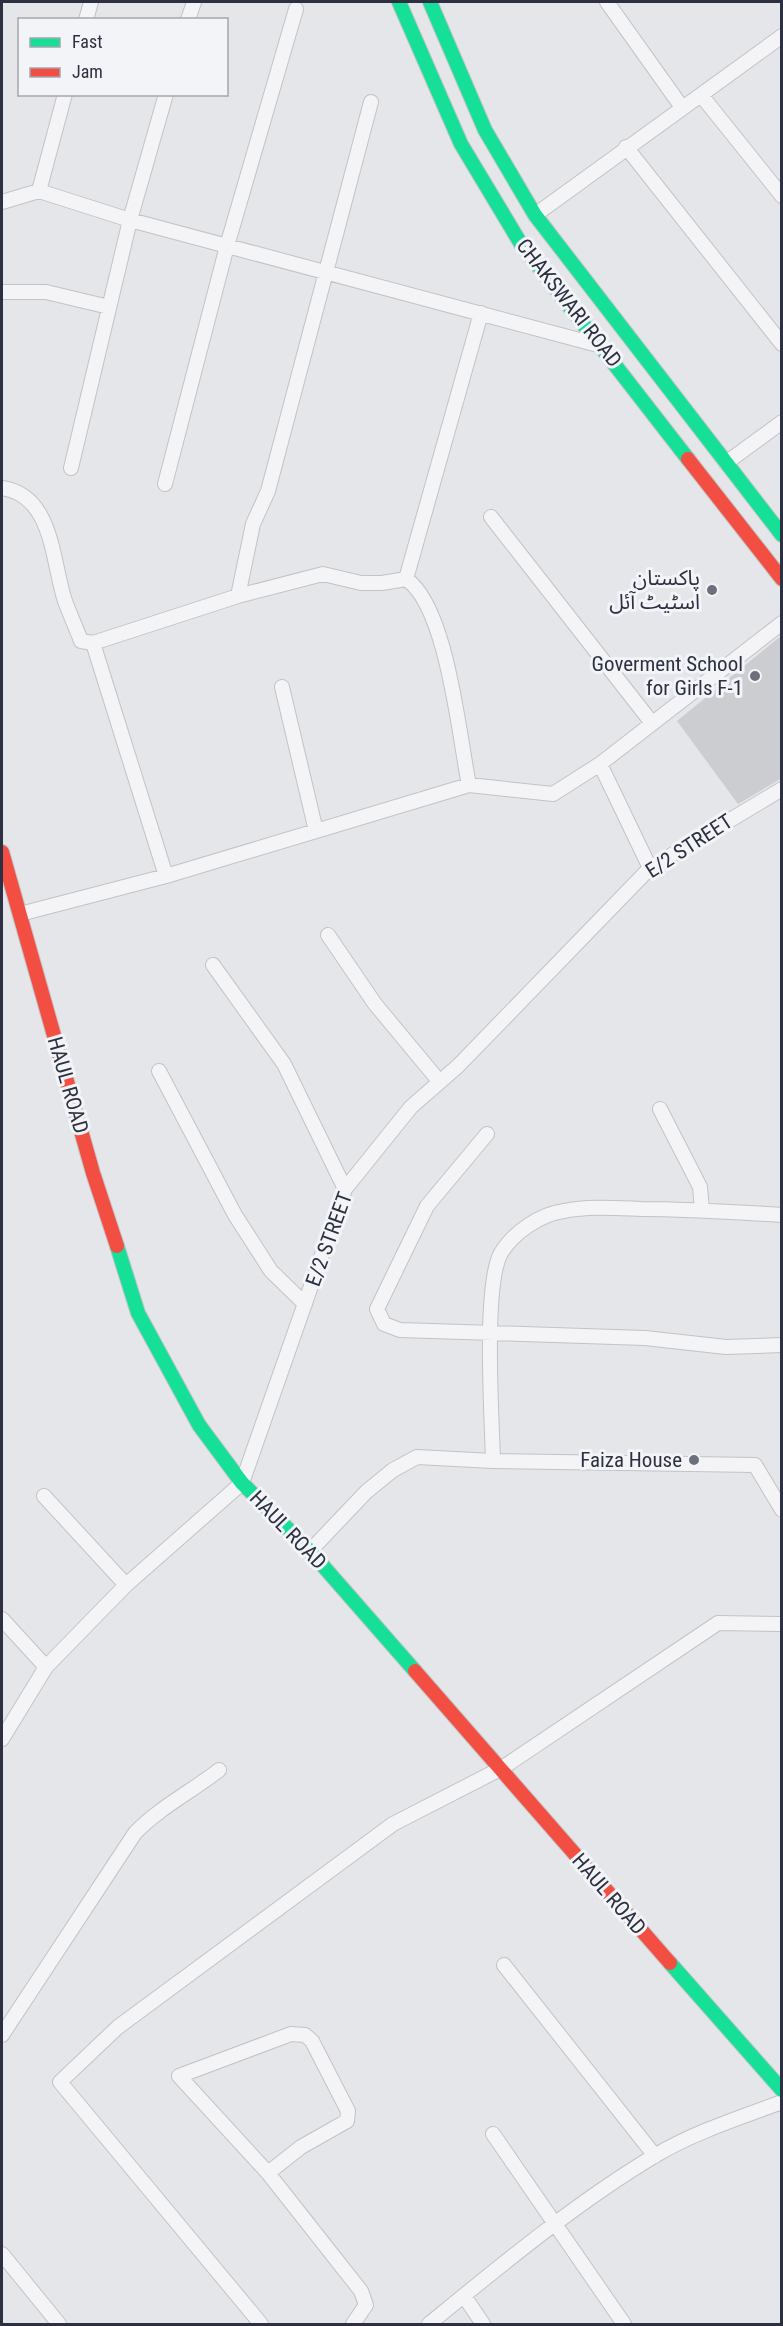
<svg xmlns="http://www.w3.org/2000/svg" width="783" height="2326" viewBox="0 0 783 2326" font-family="'Roboto Condensed','Noto Sans Arabic',sans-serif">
<rect width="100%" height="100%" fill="#e5e6e9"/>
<!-- building -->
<path fill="#cccdd1" d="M 782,635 L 782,778 L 738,804 L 677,721 Z"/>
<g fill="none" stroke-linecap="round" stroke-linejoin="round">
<defs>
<path id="street" d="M 607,2 L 681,106
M 86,20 L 91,2
M 188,20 L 194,2
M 701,95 L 782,196
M 626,147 L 782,344
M 39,191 L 130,220 L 598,345
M 2,202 L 39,191 L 65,94
M 535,215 L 782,36
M 2,292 L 46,292 L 109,307
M 726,463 L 782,422
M 71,468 L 130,220 L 166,94
M 165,484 L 227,246 L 296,9
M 2,488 C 52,495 52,558 64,598 C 69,613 76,627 81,641 L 93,643 L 166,876
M 491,517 L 652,723
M 406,579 L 481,313
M 238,596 L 253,524 L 268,491 L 371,102
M 93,643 L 238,596 L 323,574 L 361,583 L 382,583 L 406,579 C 447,606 459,736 469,785
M 282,687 L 316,831
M 600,764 L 650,868
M 20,914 L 166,876 L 469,785 L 553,794 L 600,764 L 782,623
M 328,935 L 375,1004 L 439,1081
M 213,965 L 284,1064 L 345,1189
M 159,1071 L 235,1215 L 271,1271 L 305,1304
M 660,1109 L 700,1187 L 702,1210
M 487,1134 L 427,1206 L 377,1309 L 384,1324 L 400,1330 L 645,1338 L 726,1347 L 782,1345
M 493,1461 C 492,1419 483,1285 501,1253 C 513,1233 540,1214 564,1211 C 589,1206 615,1208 641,1209 C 688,1209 735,1212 782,1215
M 44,1496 L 126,1585
M 310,1551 L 366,1492 L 393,1470 L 417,1457 L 493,1461 L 755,1465 L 782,1510
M 2,1619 L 46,1667
M 2,1739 L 46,1667 L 126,1585 L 242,1483 L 345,1189 L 411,1107 L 458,1066 L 650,868 L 782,789
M 504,1965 L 655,2156
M 2,2035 L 135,1833 C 160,1807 191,1792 219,1770
M 493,2134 L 624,2324
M 268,2173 L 301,2147 L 347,2121 L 348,2111 L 312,2041 L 305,2035 L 291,2034 L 179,2076 L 268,2173 L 361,2291 L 366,2305 L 353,2324
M 2,2254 L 59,2324
M 464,2296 L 483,2324
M 261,2324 L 60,2082 L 118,2027 L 393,1824 L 502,1768 L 718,1623 L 782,1624
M 429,2324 C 500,2266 577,2202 656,2155 C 695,2132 739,2118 782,2102"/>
<path id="fast" d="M 399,2 L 461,144 L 521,244 L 688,459
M 430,2 L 485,130 L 535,215 L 782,535
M 117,1246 L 138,1313 L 199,1425 L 242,1483 L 310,1551 L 415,1671
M 670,1963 L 782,2090"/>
<path id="jam" d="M 688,459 L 782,579
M 2,852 L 93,1173 L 117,1246
M 415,1671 L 670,1963"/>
</defs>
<!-- street casing -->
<use href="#street" stroke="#c2c3c6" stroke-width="16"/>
<!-- fast casing -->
<use href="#fast" stroke="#c2c3c6" stroke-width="16"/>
<!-- jam casing -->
<use href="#jam" stroke="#c2c3c6" stroke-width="16"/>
<!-- street -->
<use href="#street" stroke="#f4f4f6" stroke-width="14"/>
<!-- fast -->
<use href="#fast" stroke="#16e098" stroke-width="14"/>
<!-- jam -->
<use href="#jam" stroke="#f24e42" stroke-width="14"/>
</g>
<!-- markers -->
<g fill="#6d707c" stroke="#f3f4f8" stroke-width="2">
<circle cx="712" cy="590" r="6"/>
<circle cx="755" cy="676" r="6"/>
<circle cx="694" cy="1460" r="6"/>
</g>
<g text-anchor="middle" stroke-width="6" stroke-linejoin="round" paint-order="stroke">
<!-- street labels -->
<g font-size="21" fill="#2d3041" stroke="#f3f4f8">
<text transform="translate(569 303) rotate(52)" y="7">CHAKSWARI ROAD</text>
<text transform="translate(689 846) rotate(-33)" y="7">E/2 STREET</text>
<text transform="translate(68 1085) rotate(74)" y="7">HAUL ROAD</text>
<text transform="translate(329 1239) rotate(-70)" y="7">E/2 STREET</text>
<text transform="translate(288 1530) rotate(46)" y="7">HAUL ROAD</text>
<text transform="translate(609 1894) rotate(49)" y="7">HAUL ROAD</text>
</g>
<!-- poi labels -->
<g font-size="21" fill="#2d3041" stroke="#f3f4f8" text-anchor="end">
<text x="700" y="585">پاکستان<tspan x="700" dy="24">اسٹیٹ آئل</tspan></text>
<text x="743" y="671">Goverment School<tspan x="743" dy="24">for Girls F-1</tspan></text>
<text x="682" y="1467">Faiza House</text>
</g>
</g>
<!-- border -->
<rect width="783" height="2326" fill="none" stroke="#2d3041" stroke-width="6"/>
<!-- legend -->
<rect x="18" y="18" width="210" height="78" fill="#f3f4f8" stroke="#a4a6af" stroke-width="1.5"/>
<rect x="30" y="38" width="30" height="9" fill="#16e098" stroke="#a4a6af" stroke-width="1.5"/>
<text x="72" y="48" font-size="18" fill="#2d3041">Fast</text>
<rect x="30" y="68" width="30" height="9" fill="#f24e42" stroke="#a4a6af" stroke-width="1.5"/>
<text x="72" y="78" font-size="18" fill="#2d3041">Jam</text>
</svg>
